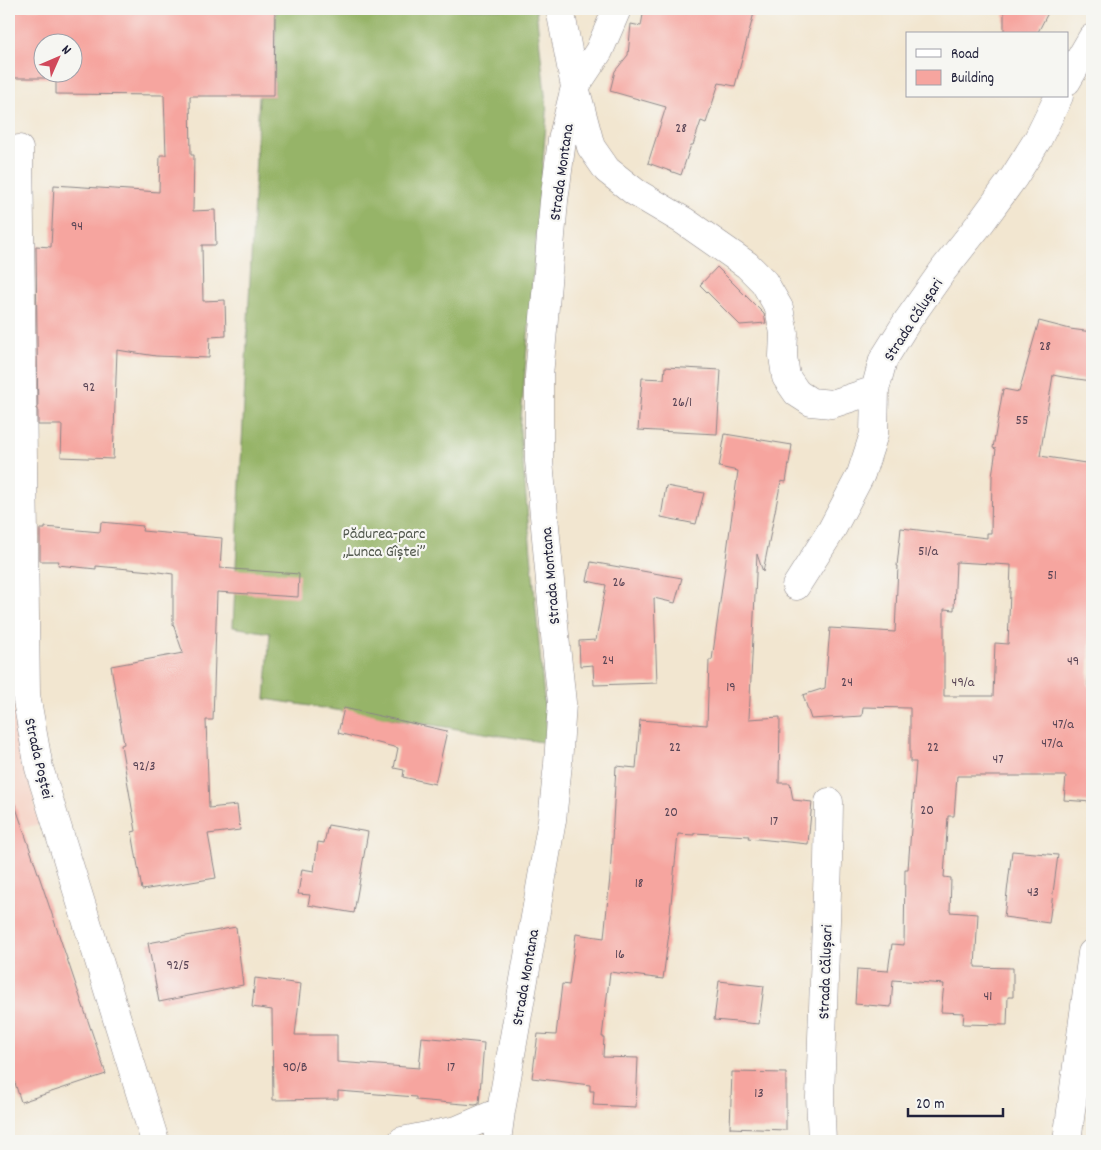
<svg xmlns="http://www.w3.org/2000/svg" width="1101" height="1150" viewBox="0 0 1101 1150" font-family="Dekko,sans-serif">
<rect width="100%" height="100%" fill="#f6f6f2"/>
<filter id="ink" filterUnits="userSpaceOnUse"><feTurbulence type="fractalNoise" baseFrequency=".02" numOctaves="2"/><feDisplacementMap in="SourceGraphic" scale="10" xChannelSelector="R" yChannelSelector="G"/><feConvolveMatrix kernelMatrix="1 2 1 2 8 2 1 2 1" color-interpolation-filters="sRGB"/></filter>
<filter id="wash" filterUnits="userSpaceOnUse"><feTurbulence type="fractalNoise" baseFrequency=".0096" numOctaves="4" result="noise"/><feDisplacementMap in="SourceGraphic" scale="20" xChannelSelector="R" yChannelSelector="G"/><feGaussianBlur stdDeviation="1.12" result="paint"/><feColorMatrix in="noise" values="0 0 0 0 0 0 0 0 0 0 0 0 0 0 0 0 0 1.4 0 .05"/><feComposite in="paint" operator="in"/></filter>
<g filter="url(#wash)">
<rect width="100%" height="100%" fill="#f2e6d0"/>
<!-- built -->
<path fill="#f6d2c4" d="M 9,684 L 39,824 L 9,832 Z"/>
<!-- forest -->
<path fill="#96b467" stroke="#5c6b51" d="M 276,9 L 536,9 L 547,113 L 520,430 L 548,743 L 265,699 L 270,633 L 233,627 L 259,96 L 274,96 Z"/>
<g id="blocks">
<!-- building -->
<path fill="#f6a59f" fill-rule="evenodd" d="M 9,9 L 275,9 L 274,96 L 190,96 L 191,155 L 194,155 L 193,211 L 215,210 L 216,245 L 202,245 L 203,301 L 225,300 L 226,336 L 210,337 L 209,358 L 156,356 L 117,350 L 113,459 L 61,457 L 62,425 L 38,425 L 36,246 L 51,247 L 54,185 L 159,192 L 160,155 L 166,155 L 164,95 L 56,94 L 56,78 L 9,78 ZM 42,42 L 72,42 L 72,72 L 42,72 Z
M 644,9 L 755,9 L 735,86 L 719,83 L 706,123 L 701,121 L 693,145 L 691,145 L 681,175 L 648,163 L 666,107 L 610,91 L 615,71 L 628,55 L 631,24 L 641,26 Z
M 1004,9 L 1050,9 L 1037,34 L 1004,34 Z
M 717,267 L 764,314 L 766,323 L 740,325 L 700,285 Z
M 1039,321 L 1070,329 L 1092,332 L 1092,381 L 1063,377 L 1053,375 L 1040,456 L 1092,464 L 1092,618 L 1091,618 L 1088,686 L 1092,686 L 1090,779 L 1092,779 L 1092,802 L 1064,800 L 1066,776 L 957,776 L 954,816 L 948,816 L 944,877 L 951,878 L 950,912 L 978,914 L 975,967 L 1013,968 L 1013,997 L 1008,997 L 1007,1025 L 963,1024 L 964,1013 L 941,1012 L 944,984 L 893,980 L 891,1007 L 855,1004 L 857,969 L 888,971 L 892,944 L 904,945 L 905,869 L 908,869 L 916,762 L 910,762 L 910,708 L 863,707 L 862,716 L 811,719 L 803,695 L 825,688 L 830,628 L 895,632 L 898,566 L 897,566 L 901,528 L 987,538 L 987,533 L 991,533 L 992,476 L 996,449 L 993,448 L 1003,389 L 1019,392 ZM 956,562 L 1011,565 L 1008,644 L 995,643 L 993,696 L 944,696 L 944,609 L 954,610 Z
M 665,367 L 721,370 L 717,434 L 638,430 L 642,378 L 664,379 Z
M 725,434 L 792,445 L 786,482 L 781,481 L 763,572 L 757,554 L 749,719 L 780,717 L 779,783 L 790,783 L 793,800 L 812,802 L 808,844 L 748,838 L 749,836 L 694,833 L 694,835 L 678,834 L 668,933 L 669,933 L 663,979 L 610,972 L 602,1037 L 604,1037 L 603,1057 L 638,1058 L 636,1107 L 593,1105 L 594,1091 L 590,1091 L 590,1085 L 532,1078 L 538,1034 L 556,1035 L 562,984 L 569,985 L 576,934 L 604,938 L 610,877 L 616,766 L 636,768 L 640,720 L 707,725 L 709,660 L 712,660 L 738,471 L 719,467 Z
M 666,486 L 704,493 L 696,524 L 661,517 Z
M 101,522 L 143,526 L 142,531 L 222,538 L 220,568 L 299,574 L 298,597 L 217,592 L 213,720 L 206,720 L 209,808 L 237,805 L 240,830 L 208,834 L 216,878 L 142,890 L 132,832 L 136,831 L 121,745 L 124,744 L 111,666 L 183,653 L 173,624 L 173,574 L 151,571 L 96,566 L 96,569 L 58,565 L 59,561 L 40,561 L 40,529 L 45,529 L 45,527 L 100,532 Z
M 591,562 L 682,578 L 675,603 L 654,598 L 657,683 L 594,685 L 593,665 L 580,666 L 579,641 L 596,640 L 606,585 L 587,581 Z
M 344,708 L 447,731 L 435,784 L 403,777 L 404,770 L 394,768 L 398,748 L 338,733 Z
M 13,799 L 106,1074 L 21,1102 L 9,1064 L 9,800 Z
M 328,825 L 368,832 L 354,913 L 308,905 L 310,895 L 298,894 L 302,869 L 314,871 L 318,842 L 324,843 Z
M 1012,851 L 1058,855 L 1049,923 L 1004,917 Z
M 236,927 L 243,985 L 159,1002 L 148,943 Z
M 255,978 L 301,984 L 295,1035 L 337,1035 L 337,1062 L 419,1068 L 422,1037 L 484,1043 L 479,1104 L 475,1105 L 416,1100 L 416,1097 L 338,1091 L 338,1099 L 273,1100 L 272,1010 L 252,1007 Z
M 719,981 L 764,986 L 759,1024 L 714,1020 Z
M 732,1072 L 786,1073 L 786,1130 L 730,1128 Z"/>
</g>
</g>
<g filter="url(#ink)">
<use href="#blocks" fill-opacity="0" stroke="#8a8486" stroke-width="1"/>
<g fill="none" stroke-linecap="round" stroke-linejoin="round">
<defs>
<path id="street" d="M 617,9 L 599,51 L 575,87 L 591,147 L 607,170 L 635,192 L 684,221 L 747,265 L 764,282 L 779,308 L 784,333 L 783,356 L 786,377 L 797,393 L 811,402 L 832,404 L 875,390
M 1067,81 L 1092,38
M 19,149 L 26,695 L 39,768 L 155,1141
M 796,586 L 831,531 L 861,474 L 874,434 L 875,390 L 883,360 L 908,320 L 944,269 L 982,221 L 1014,177 L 1038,139 L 1059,96
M 402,1141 L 457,1130 L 501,1111
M 497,1141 L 501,1111 L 552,820 L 558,764 L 562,703 L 556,646 L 539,461 L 539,376 L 554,201 L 562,140 L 575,87 L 560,9
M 822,1141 L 820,1097 L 828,862 L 829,802
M 1067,1141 L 1092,953"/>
</defs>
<!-- street casing -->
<use href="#street" stroke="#8a8486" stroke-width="29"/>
<!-- street -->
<use href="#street" stroke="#fff" stroke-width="28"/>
</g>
</g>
<g text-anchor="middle" stroke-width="4.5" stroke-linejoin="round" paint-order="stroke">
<!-- number labels -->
<g font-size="14" fill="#574354">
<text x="681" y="132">28</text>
<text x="77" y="230">94</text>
<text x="1045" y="350">28</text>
<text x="89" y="391">92</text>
<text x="682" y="406">26/1</text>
<text x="1022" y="424">55</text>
<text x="928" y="555">51/a</text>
<text x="1052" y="579">51</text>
<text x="619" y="586">26</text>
<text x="608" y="664">24</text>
<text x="1073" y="665">49</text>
<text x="847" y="686">24</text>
<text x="963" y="686">49/a</text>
<text x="731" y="691">19</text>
<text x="1063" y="728">47/a</text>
<text x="1052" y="747">47/a</text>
<text x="675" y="751">22</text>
<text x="933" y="751">22</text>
<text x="998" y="763">47</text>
<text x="144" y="770">92/3</text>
<text x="927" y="814">20</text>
<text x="671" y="816">20</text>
<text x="774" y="825">17</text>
<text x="639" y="887">18</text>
<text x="1033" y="896">43</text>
<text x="620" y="958">16</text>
<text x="178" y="969">92/5</text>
<text x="988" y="1000">41</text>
<text x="295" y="1071">90/B</text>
<text x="451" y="1071">17</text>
<text x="759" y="1097">13</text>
</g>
<!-- street labels -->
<g font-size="16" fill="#22223b" stroke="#f6f6f2">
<text transform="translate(560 172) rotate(-82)" y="6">Strada Montana</text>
<text transform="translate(912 319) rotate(-57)" y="6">Strada Călușari</text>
<text transform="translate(549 576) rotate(-95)" y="6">Strada Montana</text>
<text transform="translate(40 758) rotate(77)" y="6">Strada Poștei</text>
<text transform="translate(824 972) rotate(-88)" y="6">Strada Călușari</text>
<text transform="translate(524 977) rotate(-80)" y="6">Strada Montana</text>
</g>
<!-- park labels -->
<g font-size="16" fill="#51574d" stroke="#f6f6f2">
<text x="384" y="538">Pădurea-parc<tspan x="384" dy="18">„Lunca Gîștei”</tspan></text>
</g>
</g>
<!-- margin -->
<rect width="1101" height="1150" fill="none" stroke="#f6f6f2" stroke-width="30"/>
<!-- legend -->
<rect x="906" y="32" width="162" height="65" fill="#f6f6f2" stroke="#a1a1a9"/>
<rect x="916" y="49" width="25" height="8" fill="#ffffff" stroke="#a1a1a9"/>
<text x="951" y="58" font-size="15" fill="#22223b">Road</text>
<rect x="916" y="70" width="25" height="15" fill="#f6a59f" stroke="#a1a1a9"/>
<text x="951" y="82" font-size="15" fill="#22223b">Building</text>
<!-- north arrow -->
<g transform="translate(58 58) rotate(45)"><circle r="24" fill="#f6f6f2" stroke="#a1a1a9"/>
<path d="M0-4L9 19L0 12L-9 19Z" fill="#d1495b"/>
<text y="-8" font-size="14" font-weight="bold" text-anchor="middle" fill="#22223b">N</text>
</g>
<!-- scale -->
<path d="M908 1108v8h95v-8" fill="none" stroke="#22223b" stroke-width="2.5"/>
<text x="916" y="1108" font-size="15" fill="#22223b" stroke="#f6f6f2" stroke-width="4" paint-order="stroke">20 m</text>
</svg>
